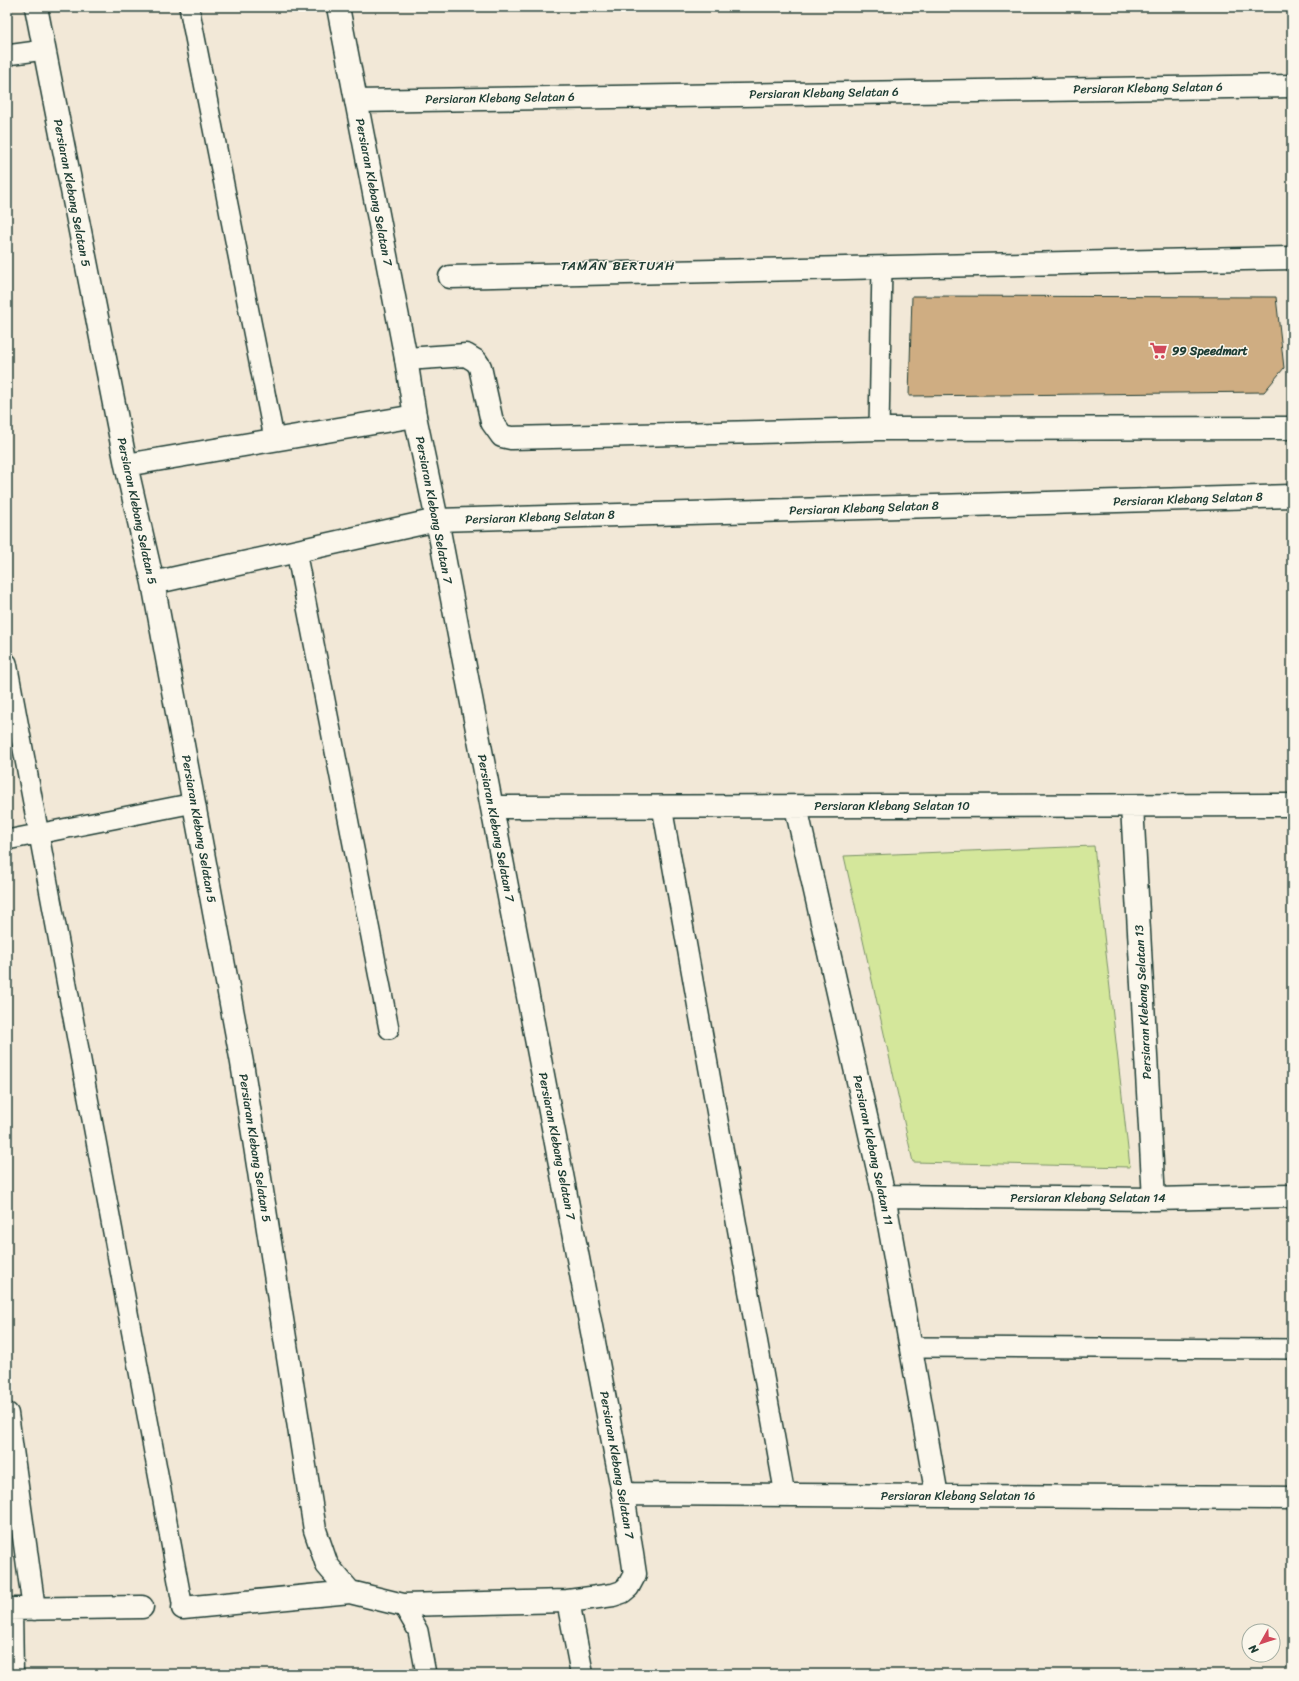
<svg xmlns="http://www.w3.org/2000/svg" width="1299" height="1681" viewBox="0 0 1299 1681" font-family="Sriracha,sans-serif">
<rect width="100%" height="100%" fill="#f2e8d7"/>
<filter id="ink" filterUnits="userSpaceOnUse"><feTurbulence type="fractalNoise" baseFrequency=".025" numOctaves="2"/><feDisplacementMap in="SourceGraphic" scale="8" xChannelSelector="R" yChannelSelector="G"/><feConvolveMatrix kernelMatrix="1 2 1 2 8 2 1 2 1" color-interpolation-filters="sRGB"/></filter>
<g filter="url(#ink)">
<!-- green -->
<path fill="#d4e79b" stroke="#7a9268" d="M 1094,846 L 1130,1167 L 913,1162 L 844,856 Z"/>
<!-- building -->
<path fill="#cfad82" stroke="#1f3d34" d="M 912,296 L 1276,297 L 1284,368 L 1264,392 L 909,396 Z"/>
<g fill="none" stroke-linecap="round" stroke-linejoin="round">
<defs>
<path id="service" d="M 189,7 L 274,438
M 7,55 L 44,50
M 879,429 L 882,267
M 296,551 L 389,1029
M 7,663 L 183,1608
M 662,807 L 785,1495
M 7,840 L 194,803
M 911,1347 L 1292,1349
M 403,1605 L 418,1631 L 426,1674"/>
<path id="minor" d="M 36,7 L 126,465 L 153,583 L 242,1063 L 315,1530 L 327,1565 L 350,1592 L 403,1605 L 568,1601 L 582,1674
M 356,101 L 1292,86
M 450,277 L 1292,258
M 406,359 L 466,355 L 476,361 L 480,367 L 492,422 L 502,436 L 511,438 L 879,429 L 1292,428
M 126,465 L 415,416
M 153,583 L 437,520 L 623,1494 L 635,1574 L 628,1587 L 622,1592 L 613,1595 L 568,1601
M 1132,806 L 1154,1199
M 492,807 L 1292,805
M 796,807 L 884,1196 L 937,1496
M 884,1196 L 1154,1199 L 1292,1196
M 7,1414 L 34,1609
M 623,1494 L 1292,1498
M 183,1608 L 350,1592
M 7,1609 L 142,1607
M 11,1609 L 12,1674"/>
<path id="tertiary" d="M 338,7 L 406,359 L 415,416 L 437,520 L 1292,496"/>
</defs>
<!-- service casing -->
<use href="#service" stroke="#1f3d34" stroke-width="22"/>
<!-- minor casing -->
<use href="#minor" stroke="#1f3d34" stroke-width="25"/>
<!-- tertiary casing -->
<use href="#tertiary" stroke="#1f3d34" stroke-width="25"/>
<!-- service -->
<use href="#service" stroke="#fbf7ec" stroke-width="19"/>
<!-- minor -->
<use href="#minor" stroke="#fbf7ec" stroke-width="22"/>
<!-- tertiary -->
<use href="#tertiary" stroke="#fbf7ec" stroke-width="22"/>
</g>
</g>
<!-- icons -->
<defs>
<symbol id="supermarket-bare" viewBox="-9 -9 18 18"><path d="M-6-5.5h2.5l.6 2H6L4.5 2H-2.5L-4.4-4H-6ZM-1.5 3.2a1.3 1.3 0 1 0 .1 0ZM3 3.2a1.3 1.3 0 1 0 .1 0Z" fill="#d1495b" stroke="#fbf7ec" stroke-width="2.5" paint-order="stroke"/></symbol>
</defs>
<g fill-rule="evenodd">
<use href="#supermarket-bare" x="1146" y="338" width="25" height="25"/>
</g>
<g text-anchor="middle" stroke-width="3" stroke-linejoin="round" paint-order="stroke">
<!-- street labels -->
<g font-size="12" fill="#1f3d34" stroke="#fbf7ec">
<text transform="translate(1148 88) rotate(-1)" y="4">Persiaran Klebang Selatan 6</text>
<text transform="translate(824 93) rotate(-1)" y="4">Persiaran Klebang Selatan 6</text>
<text transform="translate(500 98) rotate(-1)" y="4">Persiaran Klebang Selatan 6</text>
<text transform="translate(374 192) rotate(79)" y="4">Persiaran Klebang Selatan 7</text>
<text transform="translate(72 193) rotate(79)" y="4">Persiaran Klebang Selatan 5</text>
<text transform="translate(1188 499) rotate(-2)" y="4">Persiaran Klebang Selatan 8</text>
<text transform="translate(864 508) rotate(-2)" y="4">Persiaran Klebang Selatan 8</text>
<text transform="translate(434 510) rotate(79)" y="4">Persiaran Klebang Selatan 7</text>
<text transform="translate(137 511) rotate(78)" y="4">Persiaran Klebang Selatan 5</text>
<text transform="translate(540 517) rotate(-2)" y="4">Persiaran Klebang Selatan 8</text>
<text x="892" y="810">Persiaran Klebang Selatan 10</text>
<text transform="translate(496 828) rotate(79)" y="4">Persiaran Klebang Selatan 7</text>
<text transform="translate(199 829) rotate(80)" y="4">Persiaran Klebang Selatan 5</text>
<text transform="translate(1143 1002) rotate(-93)" y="4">Persiaran Klebang Selatan 13</text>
<text transform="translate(557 1146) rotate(79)" y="4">Persiaran Klebang Selatan 7</text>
<text transform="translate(255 1148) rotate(81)" y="4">Persiaran Klebang Selatan 5</text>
<text transform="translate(873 1150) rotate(78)" y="4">Persiaran Klebang Selatan 11</text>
<text x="1088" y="1202">Persiaran Klebang Selatan 14</text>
<text transform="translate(617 1465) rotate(80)" y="4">Persiaran Klebang Selatan 7</text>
<text x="958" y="1500">Persiaran Klebang Selatan 16</text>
</g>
<!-- poi labels -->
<g font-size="12" font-weight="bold" fill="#1f3d34" stroke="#fbf7ec" text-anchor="start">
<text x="1172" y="355">99 Speedmart</text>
</g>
<!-- neighbourhood labels -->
<g font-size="13" letter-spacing="1" fill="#1f3d34" stroke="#fbf7ec">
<text x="618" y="270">TAMAN BERTUAH</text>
</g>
</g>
<!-- margin -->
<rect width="1299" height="1681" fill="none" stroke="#fbf7ec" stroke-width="24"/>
<rect x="12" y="12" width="1275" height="1657" fill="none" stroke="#1f3d34" stroke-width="1.5" filter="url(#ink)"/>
<!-- north arrow -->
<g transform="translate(1261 1643) rotate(231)"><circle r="19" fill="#fbf7ec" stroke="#a3ada2"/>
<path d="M0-3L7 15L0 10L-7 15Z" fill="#d1495b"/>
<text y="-6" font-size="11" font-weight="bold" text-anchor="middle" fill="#1f3d34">N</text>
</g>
</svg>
